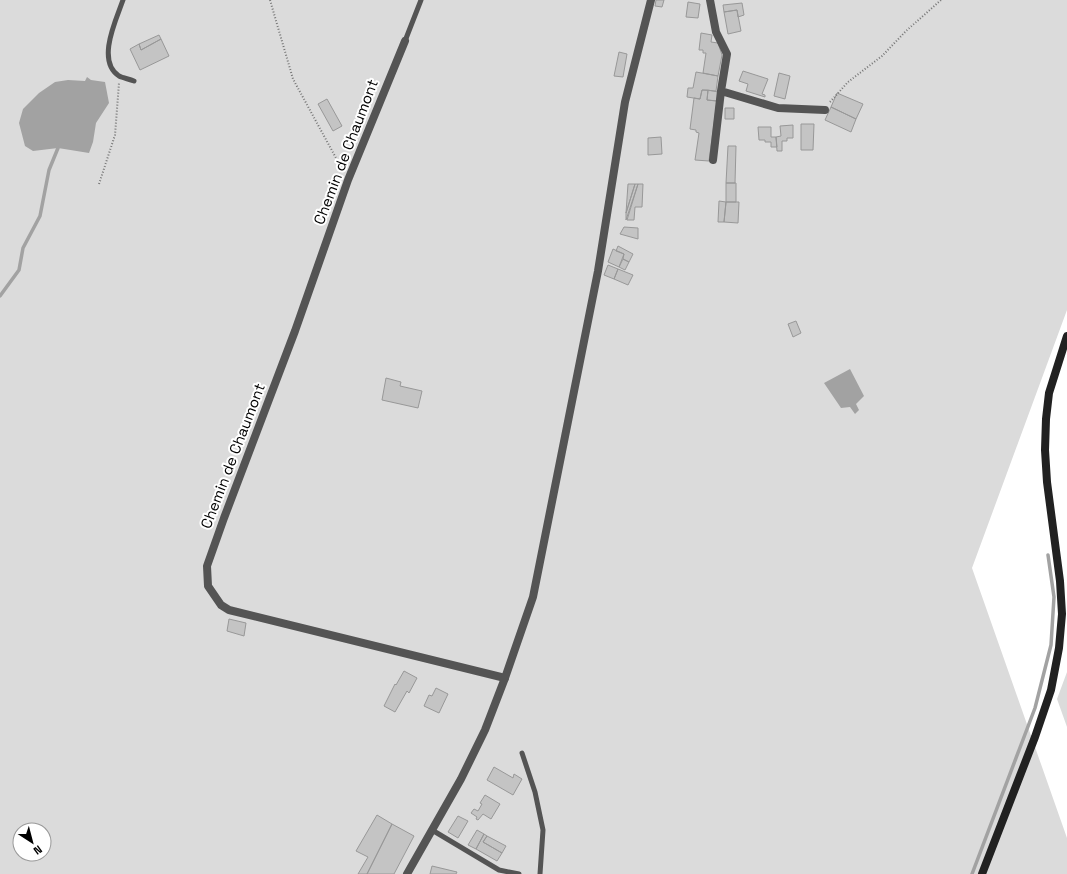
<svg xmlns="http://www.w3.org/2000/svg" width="1067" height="874" viewBox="0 0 1067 874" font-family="'Space Grotesk',sans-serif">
<rect width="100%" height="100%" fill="#fff"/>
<!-- green -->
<path fill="#dbdbdb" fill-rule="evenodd" d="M 0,0 L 1067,0 L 1067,310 L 972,568 L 1067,838 L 1067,874 L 0,874 ZM 20,830 L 44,830 L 44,854 L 20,854 Z
M 1067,672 L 1067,727 L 1057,699 Z"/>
<!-- water -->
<path fill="#a2a2a2" d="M 87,77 L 91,80 L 105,82 L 109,103 L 96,123 L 93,142 L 89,153 L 58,148 L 33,151 L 25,146 L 19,123 L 23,109 L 39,93 L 55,82 L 68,80 L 85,81 Z
M 850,369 L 864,396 L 856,404 L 859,410 L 855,414 L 850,407 L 841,408 L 824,383 Z"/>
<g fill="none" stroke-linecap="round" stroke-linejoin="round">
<!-- stream -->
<path stroke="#a2a2a2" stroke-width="3.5" d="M 0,296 L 19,270 L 23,248 L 40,216 L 49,170 L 58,148
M 972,874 L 1035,708 L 1051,645 L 1054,597 L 1048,555"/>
</g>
<!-- building -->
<path fill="#c4c4c4" stroke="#989898" d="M 656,0 L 664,0 L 662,7 L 655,6 Z
M 688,2 L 700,4 L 698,18 L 686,17 Z
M 742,3 L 744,15 L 738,17 L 737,10 L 724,12 L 723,5 Z
M 737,10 L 741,31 L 728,34 L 724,12 Z
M 701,33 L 712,35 L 711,42 L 718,43 L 722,55 L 718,76 L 703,73 L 706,53 L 703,53 L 703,50 L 699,50 Z
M 159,35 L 161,39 L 141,50 L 139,44 Z
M 161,39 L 169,56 L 140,70 L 130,49 L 139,44 L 141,50 Z
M 619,52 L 627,54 L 623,77 L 614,76 Z
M 743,71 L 768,79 L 762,94 L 765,95 L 765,97 L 746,91 L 748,84 L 739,81 Z
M 696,72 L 718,76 L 716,91 L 702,90 L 700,99 L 687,97 L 688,88 L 693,88 Z
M 779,73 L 790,76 L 785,99 L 774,96 Z
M 702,90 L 708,90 L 707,100 L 717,101 L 709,161 L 695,160 L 699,133 L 696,132 L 696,130 L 690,129 L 694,98 L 700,99 Z
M 708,90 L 718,92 L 717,101 L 707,100 Z
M 837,93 L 863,104 L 856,119 L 831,107 Z
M 327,99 L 342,126 L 333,131 L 318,104 Z
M 831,107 L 856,119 L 851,132 L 825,120 Z
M 725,108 L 734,108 L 734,119 L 725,119 Z
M 801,124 L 814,124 L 813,150 L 801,150 Z
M 793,125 L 793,138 L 787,138 L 787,141 L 782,141 L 782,151 L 777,151 L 776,137 L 781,136 L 780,126 Z
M 758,127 L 771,127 L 771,137 L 776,137 L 777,147 L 771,147 L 771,142 L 765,142 L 765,140 L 759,140 Z
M 661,137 L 662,154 L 648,155 L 648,138 Z
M 728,146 L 736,146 L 735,183 L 726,183 Z
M 726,183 L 736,183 L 736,202 L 726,202 Z
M 628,184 L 635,184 L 626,213 Z
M 635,184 L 638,184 L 626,220 L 626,213 Z
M 638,184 L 643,184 L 642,207 L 635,207 L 634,220 L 627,220 Z
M 719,201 L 726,202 L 724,222 L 718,222 Z
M 726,202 L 739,202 L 738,223 L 724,222 Z
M 624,227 L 638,228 L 638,239 L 620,234 Z
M 618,246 L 633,254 L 629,262 L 623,259 L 624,254 L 616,251 Z
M 613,249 L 624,254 L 619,267 L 608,262 Z
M 623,259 L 629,262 L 625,270 L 619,267 Z
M 608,265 L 618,269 L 614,279 L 604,275 Z
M 618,269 L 633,275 L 628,285 L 614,279 Z
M 796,321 L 801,333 L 793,337 L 788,324 Z
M 386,378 L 401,382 L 400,386 L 422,391 L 418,408 L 382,400 Z
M 229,619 L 246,623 L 244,636 L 227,631 Z
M 404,671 L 417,678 L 409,693 L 407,691 L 395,712 L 384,706 L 395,684 L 396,685 Z
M 436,688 L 448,694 L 439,713 L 424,706 L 429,695 L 432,696 Z
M 494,767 L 513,778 L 514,774 L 522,779 L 513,795 L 487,780 Z
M 485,795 L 500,804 L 491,819 L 483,814 L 478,820 L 476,819 L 477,817 L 471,813 L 474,809 L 478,811 L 482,804 L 480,803 Z
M 377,815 L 392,824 L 367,874 L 358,874 L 368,857 L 356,851 Z
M 458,816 L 468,821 L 458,838 L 448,832 Z
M 392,824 L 414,836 L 394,874 L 367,874 Z
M 477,830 L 484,834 L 476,849 L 468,845 Z
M 484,834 L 487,836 L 483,842 L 502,853 L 497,861 L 476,849 Z
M 487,836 L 506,846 L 502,853 L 483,842 Z
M 432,866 L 457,872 L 456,874 L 430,874 Z"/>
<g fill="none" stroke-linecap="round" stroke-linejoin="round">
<!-- path -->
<path stroke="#767676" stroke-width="2" stroke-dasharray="1 2" stroke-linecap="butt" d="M 270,0 L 293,79 L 342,169
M 830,102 L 848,82 L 882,56 L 906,31 L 941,0
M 99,184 L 115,135 L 119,83"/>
<!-- service -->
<path stroke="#545454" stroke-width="5" d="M 123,0 C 116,20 96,61 119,76 C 123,78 129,79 134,81
M 405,41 L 421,0
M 522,753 L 535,792 L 543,830 L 540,874
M 432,830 L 499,870 L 519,874"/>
<!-- minor -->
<path stroke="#545454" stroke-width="8" d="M 710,0 L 716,32 L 727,54 L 721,91 L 713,160
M 405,41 L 348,180 L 295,331 L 224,518 L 207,566 L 208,586 L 221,605 L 229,610 L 505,678
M 721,91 L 778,108 L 825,110"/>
<!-- tertiary -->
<path stroke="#545454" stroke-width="8" d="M 407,874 L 461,779 L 485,730 L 505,678 L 533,597 L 598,271 L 625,102 L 651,0"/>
<!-- secondary -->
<path stroke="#212121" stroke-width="8" d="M 982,874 L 1035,737 L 1051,690 L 1059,648 L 1062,614 L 1060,581 L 1047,482 L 1045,450 L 1046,419 L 1049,393 L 1067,336"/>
</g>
<g text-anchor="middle" stroke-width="4" stroke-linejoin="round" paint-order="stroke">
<!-- street labels -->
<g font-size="15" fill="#000" stroke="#fff">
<text transform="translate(346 152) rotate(-69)" y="5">Chemin de Chaumont</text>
<text transform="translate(233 456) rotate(-69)" y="5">Chemin de Chaumont</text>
</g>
</g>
<!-- north arrow -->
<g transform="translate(32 842) rotate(144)"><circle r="19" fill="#ffffff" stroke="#999999"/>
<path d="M0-3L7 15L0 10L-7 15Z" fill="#000000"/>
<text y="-6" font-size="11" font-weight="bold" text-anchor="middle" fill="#000000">N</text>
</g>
</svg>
